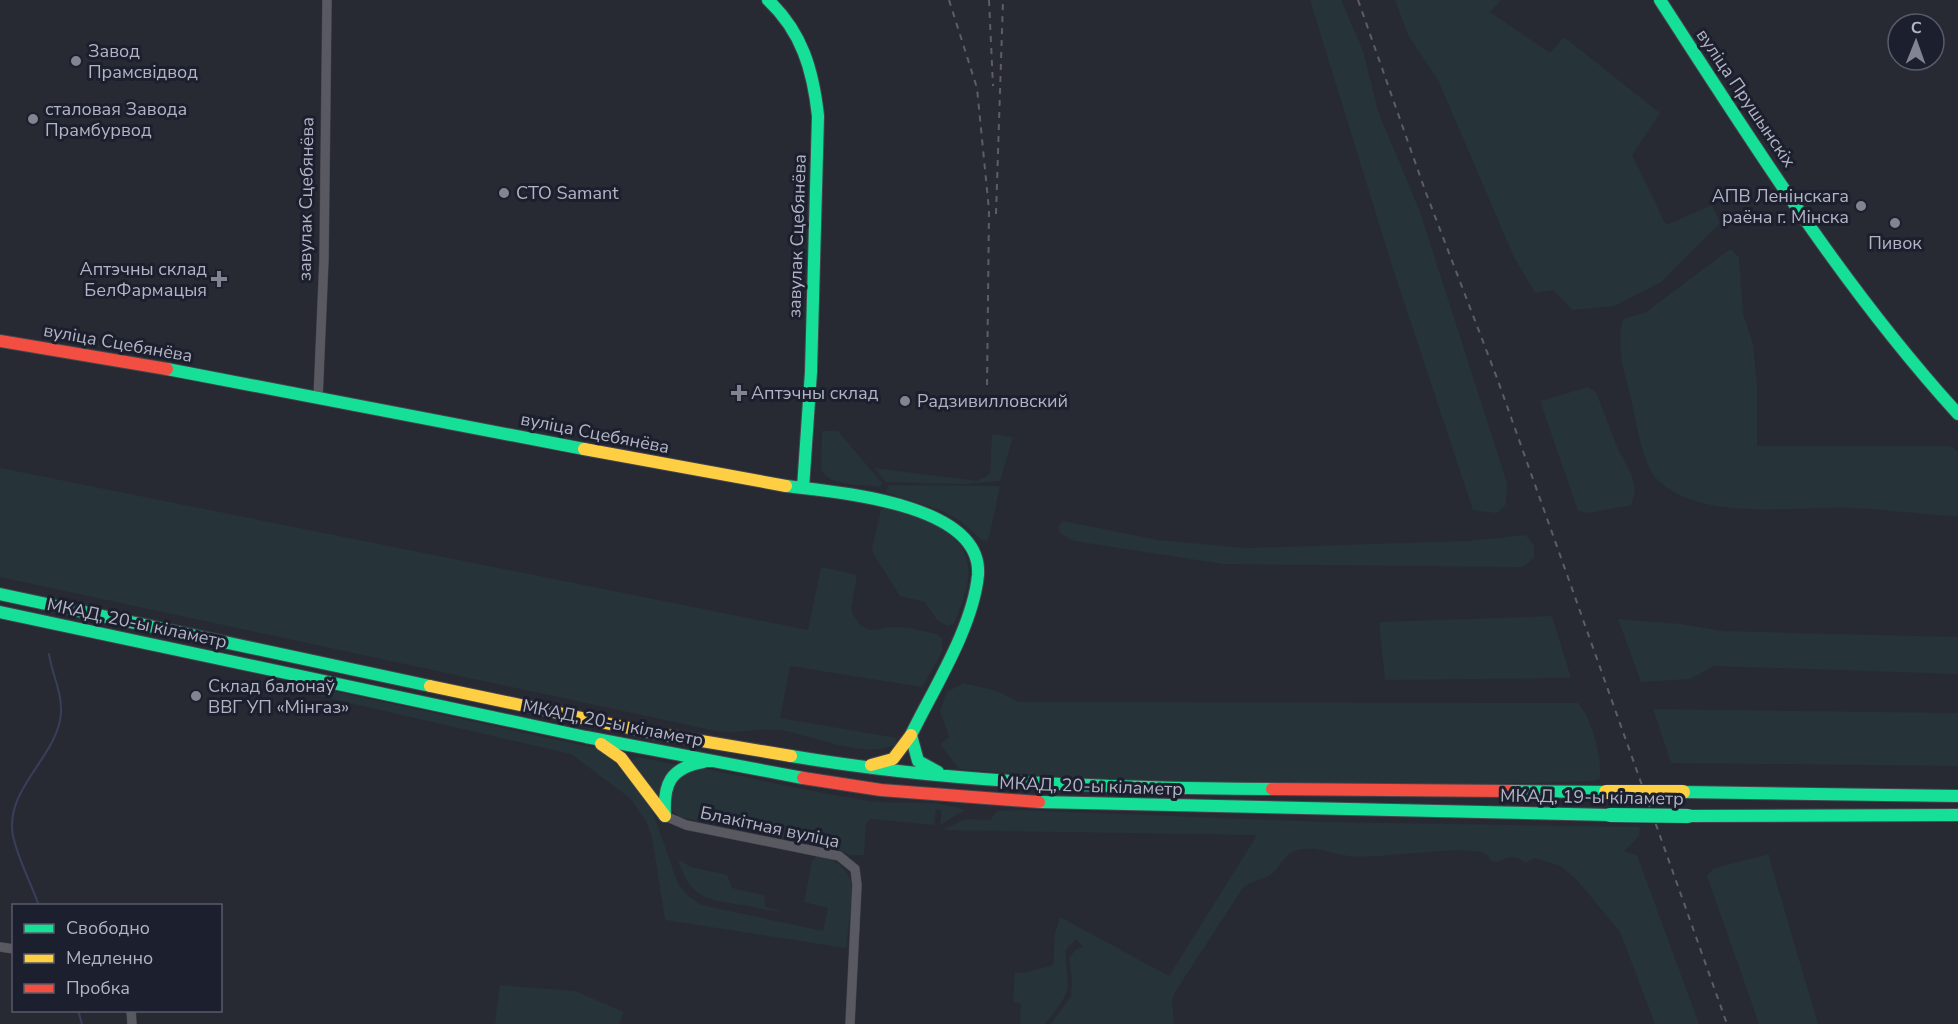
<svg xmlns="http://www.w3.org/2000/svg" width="1958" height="1024" viewBox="0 0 1958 1024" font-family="'Nunito Sans',sans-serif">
<rect width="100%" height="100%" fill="#282a33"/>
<!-- green -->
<path fill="#263339" d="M 1310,0 L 1341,0 L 1363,51 L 1378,111 L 1420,212 L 1507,483 L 1506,504 L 1497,513 L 1473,510 L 1392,266 Z
M 1395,0 L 1501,0 L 1490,12 L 1550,53 L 1564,37 L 1660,113 L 1632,155 L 1666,225 L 1712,205 L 1720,223 L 1661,282 L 1614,306 L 1573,310 L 1553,290 L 1535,293 L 1514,257 L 1438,80 L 1408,35 Z
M 1730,249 L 1739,257 L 1743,314 L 1753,344 L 1757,384 L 1757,446 L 1950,446 L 1958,452 L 1958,516 C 1922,515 1885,509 1849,508 C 1794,506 1697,523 1655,477 C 1643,462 1636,423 1632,403 C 1625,373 1615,349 1623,319 L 1646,312 Z
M 1588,387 L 1596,392 L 1617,447 L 1632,476 L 1635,492 L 1631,505 L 1589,513 L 1578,511 L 1540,401 Z
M 822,431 L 838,431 L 882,483 L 880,487 C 862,484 831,487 821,470 Z
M 992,434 L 1013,437 L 1000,481 L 963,484 L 886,482 L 874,468 L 977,481 L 990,474 Z
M 0,468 L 808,630 L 821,567 L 857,575 L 851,609 C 864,641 876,626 899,627 C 911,627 925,632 937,634 L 942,638 L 942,652 L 922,687 L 790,666 L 780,718 L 897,738 L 895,745 C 862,760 813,734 779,730 C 763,728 749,732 733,732 C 716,733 696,726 679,723 L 0,577 Z
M 889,485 L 1000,486 L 989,537 L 987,541 L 982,540 L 959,520 L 943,511 L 886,492 Z
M 887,506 C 922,518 975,533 968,580 C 966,595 959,610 954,624 L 947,626 L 937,620 L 925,602 L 900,596 L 874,555 L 872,548 L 881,510 Z
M 1063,521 L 1158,540 L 1246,548 L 1468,541 L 1526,535 L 1534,546 L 1534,558 L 1523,567 L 1506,567 L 1223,564 L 1074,541 L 1060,533 L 1058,526 Z
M 1552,616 L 1571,678 L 1385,680 L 1379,622 Z
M 1618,619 L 1681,624 L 1724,631 L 1958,637 L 1958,674 L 1714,666 L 1690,679 L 1641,682 Z
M 268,677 L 604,750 L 651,807 L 678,884 L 688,896 L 702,905 L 823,931 L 828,908 L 804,902 L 812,861 L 818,855 C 835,858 848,869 853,886 L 846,948 L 665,920 L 652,837 L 646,822 L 631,799 L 571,754 L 263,683 Z
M 963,683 L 997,691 L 1019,702 L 1578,703 C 1593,720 1601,756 1600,778 L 1594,781 L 1465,785 L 1122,781 L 959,769 L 940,744 L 949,737 L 940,711 L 947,692 Z
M 1653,709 L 1958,713 L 1958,766 L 1671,763 Z
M 638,757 L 678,765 L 659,805 L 632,760 Z
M 693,766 C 752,778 810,792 870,801 C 901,805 934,798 965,810 L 940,825 L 942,810 L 936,809 L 934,825 L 870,819 L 866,824 L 864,855 L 850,855 L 835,848 L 679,817 L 672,810 L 671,784 Z
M 1019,810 L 1326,822 L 1640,827 L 1639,836 L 1624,851 L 1637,855 L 1699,1024 L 1655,1024 L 1620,932 L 1576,879 L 1560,866 L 1535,858 L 1525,863 C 1510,848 1501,866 1492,861 C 1489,859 1488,855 1486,854 C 1466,843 1378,860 1349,856 C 1330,854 1314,844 1295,851 C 1284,854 1281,866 1273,873 C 1263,881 1251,879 1242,889 L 1175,992 L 1172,1000 L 1174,1024 L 1051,1024 L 1071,996 L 1072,979 L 1069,959 L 1075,950 L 1083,947 L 1076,939 L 1065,950 L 1068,988 L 1063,1000 L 1045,1024 L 1020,1024 L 1021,1003 L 1013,1002 L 1015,972 L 1023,973 L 1053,965 L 1055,933 L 1060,917 L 1169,976 L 1257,835 L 943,830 L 965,819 L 990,820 L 997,811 Z
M 1769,854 L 1772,868 L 1818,1024 L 1759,1024 L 1707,876 L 1714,868 Z
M 678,859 L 691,867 L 727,875 L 732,888 L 764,895 L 765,907 L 781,910 C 771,912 759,908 749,906 C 710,900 690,901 678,859 Z
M 500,985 L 575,991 L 624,1012 L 619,1024 L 495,1024 Z"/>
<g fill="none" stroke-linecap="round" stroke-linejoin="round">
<!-- stream -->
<path stroke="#383f5b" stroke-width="2" d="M 39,906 C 31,883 18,859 13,836 C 4,788 58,757 61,713 C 62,691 52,675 49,654
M 78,1010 L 82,1024"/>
<defs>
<path id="street" d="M 318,399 L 324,259 L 327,0
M 665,816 L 686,825 L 839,856 L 855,869 L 857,885 L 850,1024
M 0,947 L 14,949
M 131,1010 L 132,1024"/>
<path id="fast" d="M 768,0 C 802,32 813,70 818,116 L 811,372 L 803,488
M 1660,0 C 1752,142 1844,289 1958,414
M 167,369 L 584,449
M 786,486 C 835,492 983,503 978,575 C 973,627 934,688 911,735
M 0,594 L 430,686
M 0,612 L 586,737 L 803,778
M 911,735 L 918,761 L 938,772
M 791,756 C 950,783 1110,788 1272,789
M 1508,791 L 1606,792
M 1683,792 L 1958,796
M 1039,802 L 1610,815
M 665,816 C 663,784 670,768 703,762
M 1688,816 L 1958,815"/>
<path id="slow" d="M 584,449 L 786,486
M 430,686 L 648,732 L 791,756
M 601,744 L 621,758 L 665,816
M 871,765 L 893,759 L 911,735"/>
<path id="jam" d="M 0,341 L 167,369
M 803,778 L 881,790 L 1039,802
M 1272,789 L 1508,791"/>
</defs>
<!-- street casing -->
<use href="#street" stroke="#44454c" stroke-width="10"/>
<!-- fast casing -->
<use href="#fast" stroke="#44454c" stroke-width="14"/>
<!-- slow casing -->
<use href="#slow" stroke="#44454c" stroke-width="14"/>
<!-- jam casing -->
<use href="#jam" stroke="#44454c" stroke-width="14"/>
<!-- street -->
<use href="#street" stroke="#585961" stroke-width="9"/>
<!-- fast -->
<use href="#fast" stroke="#16e098" stroke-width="12"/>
<!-- slow -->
<use href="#slow" stroke="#ffcf43" stroke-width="12"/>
<!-- jam -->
<use href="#jam" stroke="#f24e42" stroke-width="12"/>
<!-- rail -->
<path stroke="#5c5d65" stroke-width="2" stroke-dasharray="6 6" stroke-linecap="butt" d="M 949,0 L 977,88 L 989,210 L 987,388
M 989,0 L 993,86
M 1358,0 L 1426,193 L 1497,378 L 1727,1024
M 996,214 L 1003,0"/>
<defs>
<path id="fast-bridge" d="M 1610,815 L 1688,816"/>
<path id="slow-bridge" d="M 1606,792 L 1683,792"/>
</defs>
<!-- fast-bridge casing -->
<use href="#fast-bridge" stroke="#45464f" stroke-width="15" stroke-linecap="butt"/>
<!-- slow-bridge casing -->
<use href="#slow-bridge" stroke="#45464f" stroke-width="15" stroke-linecap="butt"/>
<!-- fast-bridge -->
<use href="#fast-bridge" stroke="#16e098" stroke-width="14"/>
<!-- slow-bridge -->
<use href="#slow-bridge" stroke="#ffcf43" stroke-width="14"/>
</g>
<!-- markers -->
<g fill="#828491" stroke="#1c1f2d" stroke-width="2">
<circle cx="76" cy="61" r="6"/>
<circle cx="33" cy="119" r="6"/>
<circle cx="504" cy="193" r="6"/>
<circle cx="1861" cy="206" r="6"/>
<circle cx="1895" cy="223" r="6"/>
<path d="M216 270h6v6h6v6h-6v6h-6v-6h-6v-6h6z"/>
<path d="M736 384h6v6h6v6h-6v6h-6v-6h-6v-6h6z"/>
<circle cx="905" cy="401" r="6"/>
<circle cx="196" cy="696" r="6"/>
</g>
<g text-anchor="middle" stroke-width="6" stroke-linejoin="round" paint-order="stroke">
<!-- poi labels -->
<g font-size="18" fill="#b2b4c4" stroke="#1c1f2d" text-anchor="start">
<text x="88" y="57">Завод<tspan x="88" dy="21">Прамсвідвод</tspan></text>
<text x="45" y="115">сталовая Завода<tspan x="45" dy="21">Прамбурвод</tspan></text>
<text x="516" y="199">СТО Samant</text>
<text x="1849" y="202" text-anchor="end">АПВ Ленінскага<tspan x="1849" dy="21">раёна г. Мінска</tspan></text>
<text x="1895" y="249" text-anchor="middle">Пивок</text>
<text x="207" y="275" text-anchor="end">Аптэчны склад<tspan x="207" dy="21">БелФармацыя</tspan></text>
<text x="751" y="399">Аптэчны склад</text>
<text x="917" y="407">Радзивилловский</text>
<text x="208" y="692">Склад балонаў<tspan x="208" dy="21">ВВГ УП «Мінгаз»</tspan></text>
</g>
<!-- street labels -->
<g font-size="18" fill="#b2b4c4" stroke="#1c1f2d">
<text transform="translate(1746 98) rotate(56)" y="6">вуліца Прушынскіх</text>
<text transform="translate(306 199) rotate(-89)" y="6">завулак Сцебянёва</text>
<text transform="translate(797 236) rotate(-88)" y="6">завулак Сцебянёва</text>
<text transform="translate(118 343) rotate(10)" y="6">вуліца Сцебянёва</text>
<text transform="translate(595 433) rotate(11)" y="6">вуліца Сцебянёва</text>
<text transform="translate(137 623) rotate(12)" y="6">МКАД, 20-ы кіламетр</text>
<text transform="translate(613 723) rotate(11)" y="6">МКАД, 20-ы кіламетр</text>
<text transform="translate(1091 786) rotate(2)" y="6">МКАД, 20-ы кіламетр</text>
<text transform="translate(1592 797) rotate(1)" y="6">МКАД, 19-ы кіламетр</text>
<text transform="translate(770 827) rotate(12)" y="6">Блакітная вуліца</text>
</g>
</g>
<!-- legend -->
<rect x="12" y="904" width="210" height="108" fill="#1c1f2d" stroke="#585b69" stroke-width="1.5"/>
<rect x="24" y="924" width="30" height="9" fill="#16e098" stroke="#585b69" stroke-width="1.5"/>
<text x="66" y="934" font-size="18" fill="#b2b4c4">Свободно</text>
<rect x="24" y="954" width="30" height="9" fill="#ffcf43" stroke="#585b69" stroke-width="1.5"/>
<text x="66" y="964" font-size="18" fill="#b2b4c4">Медленно</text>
<rect x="24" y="984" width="30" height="9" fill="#f24e42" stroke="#585b69" stroke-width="1.5"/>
<text x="66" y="994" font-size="18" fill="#b2b4c4">Пробка</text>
<!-- north arrow -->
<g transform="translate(1916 42) rotate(1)"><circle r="28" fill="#1c1f2d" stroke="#585b69" stroke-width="1.5"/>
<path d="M0-4.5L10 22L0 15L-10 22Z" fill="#828491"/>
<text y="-9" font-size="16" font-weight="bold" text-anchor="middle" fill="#b2b4c4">С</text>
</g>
</svg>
